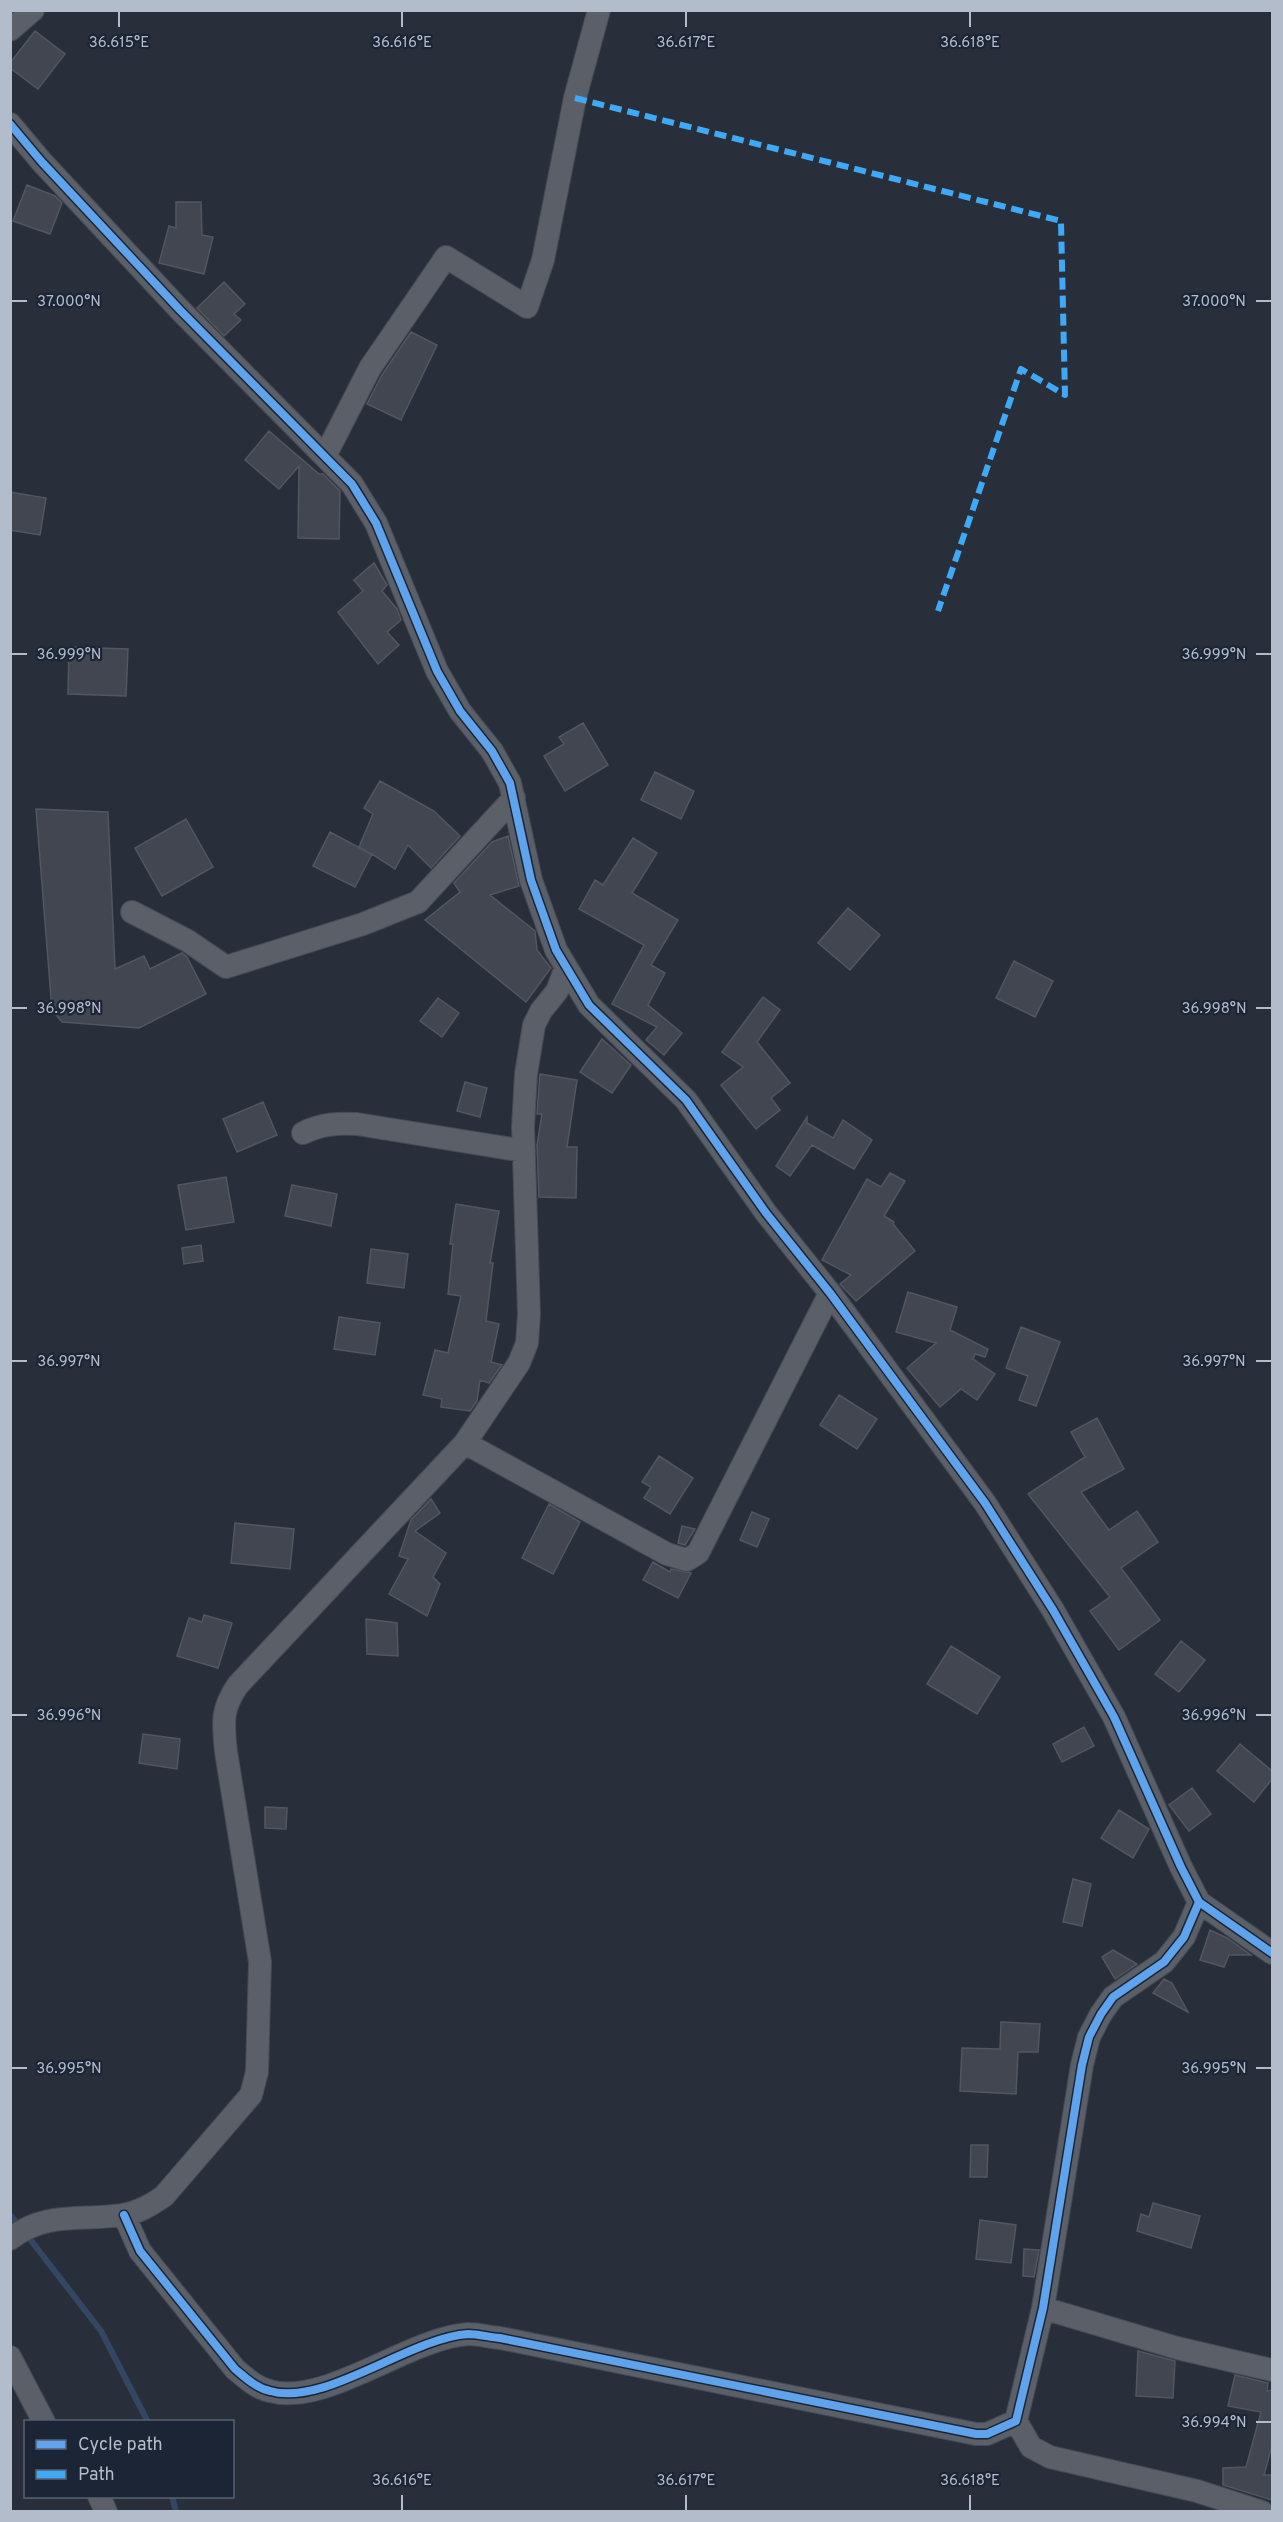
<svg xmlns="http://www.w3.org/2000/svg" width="1283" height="2522" viewBox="0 0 1283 2522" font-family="Overpass,sans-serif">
<rect width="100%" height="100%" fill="#292f3a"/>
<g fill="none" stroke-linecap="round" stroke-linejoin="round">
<!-- stream -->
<path stroke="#334765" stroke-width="6" d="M 10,2215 L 20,2226
M 26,2234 L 101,2331 L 148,2422
M 172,2496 L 176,2512"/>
</g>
<!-- building -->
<path fill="#414650" stroke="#515761" stroke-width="1.5" d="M 35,31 L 65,54 L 38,89 L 10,68 L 10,63 Z
M 27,185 L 55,196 L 62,203 L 50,234 L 13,221 Z
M 176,202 L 201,202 L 202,235 L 213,237 L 204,274 L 159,263 L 169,226 L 176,228 Z
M 224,282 L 245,304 L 234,314 L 241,320 L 224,336 L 197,308 Z
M 411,332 L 437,345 L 401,420 L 367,404 L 382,375 Z
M 269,431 L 319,474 L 323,474 L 340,491 L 339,539 L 298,538 L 299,466 L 279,489 L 245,460 Z
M 10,492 L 46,498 L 40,535 L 10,530 Z
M 374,563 L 387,585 L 382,591 L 397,609 L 401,620 L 387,632 L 399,645 L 378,664 L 338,612 L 363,591 L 354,580 Z
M 69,647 L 128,649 L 126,696 L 68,694 Z
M 583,723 L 608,765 L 565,791 L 544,756 L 564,744 L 559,737 Z
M 655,772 L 694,791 L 681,819 L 641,800 Z
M 380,781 L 434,811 L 460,836 L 431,868 L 408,845 L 395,869 L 372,854 L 355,887 L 313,866 L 330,832 L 371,854 L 359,847 L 373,814 L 364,808 Z
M 36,809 L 108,812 L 115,969 L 144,956 L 150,969 L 182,953 L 187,957 L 206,994 L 139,1028 L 62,1022 L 52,1010 Z
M 186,819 L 213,867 L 162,896 L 135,848 Z
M 508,836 L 519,886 L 490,895 L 535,931 L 537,950 L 551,968 L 526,1002 L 425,920 L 460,892 L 454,883 L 492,842 Z
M 633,838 L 657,853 L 632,893 L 678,920 L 651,965 L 665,973 L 648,1005 L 682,1033 L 664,1055 L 646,1040 L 657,1027 L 612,1004 L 644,945 L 579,909 L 595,880 L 603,885 Z
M 848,908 L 880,935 L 850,970 L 818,943 Z
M 1014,961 L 1053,981 L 1035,1017 L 996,998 Z
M 763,997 L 780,1010 L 757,1042 L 790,1083 L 771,1098 L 780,1110 L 756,1129 L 721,1085 L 743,1067 L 722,1052 Z
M 438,998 L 459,1013 L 442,1037 L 420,1021 Z
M 602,1039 L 631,1065 L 612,1093 L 580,1072 Z
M 540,1074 L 577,1080 L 567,1147 L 577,1147 L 576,1198 L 539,1197 L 537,1145 L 542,1114 L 537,1114 Z
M 465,1082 L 487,1088 L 480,1117 L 457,1111 Z
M 263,1102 L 277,1135 L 237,1152 L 223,1119 Z
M 807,1117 L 807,1123 L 833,1138 L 843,1120 L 872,1140 L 854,1169 L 812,1145 L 790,1176 L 776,1166 Z
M 890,1173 L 905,1181 L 884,1216 L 894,1222 L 893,1224 L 915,1251 L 856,1301 L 840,1284 L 851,1275 L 822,1260 L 867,1179 L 881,1187 Z
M 226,1177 L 234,1222 L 186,1230 L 178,1185 Z
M 292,1185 L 337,1194 L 331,1226 L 285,1216 Z
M 456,1204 L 499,1211 L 490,1263 L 493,1263 L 486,1321 L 499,1324 L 491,1362 L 502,1365 L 489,1383 L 480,1380 L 477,1401 L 470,1411 L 441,1407 L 442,1399 L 423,1395 L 435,1350 L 448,1353 L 461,1296 L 448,1294 L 453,1244 L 450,1244 Z
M 201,1245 L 203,1261 L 184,1264 L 182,1248 Z
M 371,1249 L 408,1254 L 404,1288 L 367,1283 Z
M 908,1292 L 957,1307 L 950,1330 L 988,1349 L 985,1357 L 975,1354 L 973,1359 L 995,1374 L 977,1400 L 961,1389 L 940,1407 L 907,1368 L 936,1343 L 896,1332 Z
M 339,1317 L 380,1323 L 375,1355 L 334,1349 Z
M 1021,1327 L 1060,1342 L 1036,1406 L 1019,1400 L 1028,1376 L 1006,1368 Z
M 839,1395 L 877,1419 L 857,1449 L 820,1425 Z
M 1097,1418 L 1124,1469 L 1081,1492 L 1109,1530 L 1137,1511 L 1158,1542 L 1121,1568 L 1160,1620 L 1119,1650 L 1090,1611 L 1110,1597 L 1028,1494 L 1085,1457 L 1071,1432 Z
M 659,1456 L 693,1478 L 670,1514 L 644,1498 L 651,1487 L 642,1482 Z
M 431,1499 L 440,1513 L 415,1531 L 446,1553 L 433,1577 L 440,1584 L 427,1616 L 389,1594 L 408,1559 L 399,1556 L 411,1520 Z
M 549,1504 L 580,1522 L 553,1574 L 522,1558 Z
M 752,1512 L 769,1519 L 757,1547 L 740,1540 Z
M 235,1523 L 294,1529 L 290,1569 L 231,1563 Z
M 682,1526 L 695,1529 L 685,1545 L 678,1543 Z
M 653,1562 L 670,1572 L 671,1569 L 691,1573 L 678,1598 L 643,1580 Z
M 204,1615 L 232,1623 L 218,1668 L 177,1656 L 189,1618 L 202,1622 Z
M 366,1619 L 397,1623 L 398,1656 L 367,1654 Z
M 1181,1641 L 1205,1660 L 1179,1692 L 1155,1674 Z
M 951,1646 L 1000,1677 L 977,1714 L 927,1684 Z
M 1084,1727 L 1094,1746 L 1062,1762 L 1053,1744 Z
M 143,1734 L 180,1739 L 177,1769 L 139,1763 Z
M 1240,1744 L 1272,1771 L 1272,1779 L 1254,1802 L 1217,1771 Z
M 1192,1788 L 1211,1814 L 1189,1831 L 1169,1805 Z
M 265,1807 L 287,1808 L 286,1829 L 265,1828 Z
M 1119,1810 L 1149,1829 L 1133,1858 L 1101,1838 Z
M 1073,1879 L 1091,1884 L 1082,1926 L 1063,1922 Z
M 1210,1930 L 1227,1938 L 1251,1955 L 1229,1955 L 1224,1967 L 1200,1960 Z
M 1113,1950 L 1137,1964 L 1115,1979 L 1102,1957 Z
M 1164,1979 L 1172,1983 L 1188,2012 L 1153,1993 Z
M 1001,2022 L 1040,2024 L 1038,2052 L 1018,2052 L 1016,2094 L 960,2091 L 962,2048 L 1000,2049 Z
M 971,2145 L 988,2145 L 987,2177 L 970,2177 Z
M 1153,2203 L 1200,2216 L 1191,2248 L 1137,2231 L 1141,2214 L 1149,2217 Z
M 980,2220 L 1016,2225 L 1011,2263 L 976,2259 Z
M 1024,2249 L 1039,2250 L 1034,2277 L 1023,2276 Z
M 1138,2351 L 1175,2361 L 1173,2398 L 1136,2396 Z
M 1235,2375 L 1268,2383 L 1267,2391 L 1272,2390 L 1272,2446 L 1264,2475 L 1272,2475 L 1272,2500 L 1223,2485 L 1223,2468 L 1246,2467 L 1261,2412 L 1228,2406 Z"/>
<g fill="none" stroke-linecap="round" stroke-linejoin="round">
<defs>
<path id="minor" d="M 10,30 L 33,10
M 10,124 L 41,161 L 180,310 L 352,484 L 376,523 L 437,671 L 460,711 L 492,751 L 510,783 L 531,880 L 556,950 L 589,1005 L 686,1100 L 766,1213 L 830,1293 L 985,1503 L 1053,1610 L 1114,1717 L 1181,1867 L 1199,1902 L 1272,1953
M 325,456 L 370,368 L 446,257 L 527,307 L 543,260 L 575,98 L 599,10
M 132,912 L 188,941 L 226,967 L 363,924 L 418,902 L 514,798
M 303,1133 C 321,1124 337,1123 357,1124 L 524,1151
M 465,1443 L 667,1554 L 687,1560 L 698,1553 L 830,1293
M 124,2215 L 140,2251 L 235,2369 C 246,2378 256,2388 270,2391 C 325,2407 409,2338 468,2334 C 478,2334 489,2337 500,2338 L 976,2434 L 987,2434 L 1016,2421 L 1043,2308 L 1082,2065 L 1089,2037 L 1101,2014 L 1113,1997 L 1164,1962 L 1184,1937 L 1199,1902
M 10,2239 C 45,2211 81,2221 122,2215 C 138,2213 151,2205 164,2196 L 251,2095 L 257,2072 L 260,1962 L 226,1752 C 223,1723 221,1709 238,1685 L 465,1443 L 519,1363 L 527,1343 L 529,1314 L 523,1127 L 526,1074 L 534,1025 L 541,1011 L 557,991 L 566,967
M 1043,2308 L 1177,2348 L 1272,2370
M 10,2357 L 44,2422
M 1016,2421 L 1031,2447 L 1050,2457 L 1197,2491 L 1262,2512
M 99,2496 L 106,2512"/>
</defs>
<!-- minor casing -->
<use href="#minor" stroke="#464a52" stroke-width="24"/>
<!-- minor -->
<use href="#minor" stroke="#5a5f68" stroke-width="22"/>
<!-- quiet -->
<path stroke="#3fa9f5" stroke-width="6" stroke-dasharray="12 6" stroke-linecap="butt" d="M 575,98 L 1061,221 L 1065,395 L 1021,369 L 938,611"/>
<defs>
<path id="cycleway" d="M 10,124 L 41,161 L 180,310 L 352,484 L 376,523 L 437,671 L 460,711 L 492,751 L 510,783 L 531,880 L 556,950 L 589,1005 L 686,1100 L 766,1213 L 830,1293 L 985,1503 L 1053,1610 L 1114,1717 L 1181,1867 L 1199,1902 L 1272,1953
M 124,2215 L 140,2251 L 235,2369 C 246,2378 256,2388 270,2391 C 325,2407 409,2338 468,2334 C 478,2334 489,2337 500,2338 L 976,2434 L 987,2434 L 1016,2421 L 1043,2308 L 1082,2065 L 1089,2037 L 1101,2014 L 1113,1997 L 1164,1962 L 1184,1937 L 1199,1902"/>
</defs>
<!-- cycleway casing -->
<use href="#cycleway" stroke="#1c2536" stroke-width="11"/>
<!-- cycleway -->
<use href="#cycleway" stroke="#60a3ed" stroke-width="8"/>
</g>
<!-- ticks -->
<path fill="none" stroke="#b3bccb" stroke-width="2" d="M 119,12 L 119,27M 402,12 L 402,27M 686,12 L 686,27M 970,12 L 970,27M 12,301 L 27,301M 1256,301 L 1271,301M 12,654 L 27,654M 1256,654 L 1271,654M 12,1008 L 27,1008M 1256,1008 L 1271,1008M 12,1361 L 27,1361M 1256,1361 L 1271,1361M 12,1715 L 27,1715M 1256,1715 L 1271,1715M 12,2068 L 27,2068M 1256,2068 L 1271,2068M 1256,2422 L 1271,2422M 402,2495 L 402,2510M 686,2495 L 686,2510M 970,2495 L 970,2510"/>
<g font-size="15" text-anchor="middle" fill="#b3bccb" stroke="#1c2536" stroke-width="4.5" stroke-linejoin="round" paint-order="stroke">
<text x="119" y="47">36.615°E</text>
<text x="402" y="47">36.616°E</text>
<text x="686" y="47">36.617°E</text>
<text x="970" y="47">36.618°E</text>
<text x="69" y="306">37.000°N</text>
<text x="1214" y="306">37.000°N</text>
<text x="69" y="659">36.999°N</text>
<text x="1214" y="659">36.999°N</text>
<text x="69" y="1013">36.998°N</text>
<text x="1214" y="1013">36.998°N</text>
<text x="69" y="1366">36.997°N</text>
<text x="1214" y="1366">36.997°N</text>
<text x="69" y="1720">36.996°N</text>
<text x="1214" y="1720">36.996°N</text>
<text x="69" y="2073">36.995°N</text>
<text x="1214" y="2073">36.995°N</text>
<text x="1214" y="2427">36.994°N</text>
<text x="402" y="2485">36.616°E</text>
<text x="686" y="2485">36.617°E</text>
<text x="970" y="2485">36.618°E</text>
</g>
<!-- border -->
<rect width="1283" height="2522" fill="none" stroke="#b3bccb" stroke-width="24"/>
<!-- legend -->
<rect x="24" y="2420" width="210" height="78" fill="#1c2536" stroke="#586172" stroke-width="1.5"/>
<rect x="36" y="2440" width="30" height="9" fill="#60a3ed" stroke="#586172" stroke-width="1.5"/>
<text x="78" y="2450" font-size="18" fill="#b3bccb">Cycle path</text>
<rect x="36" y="2470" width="30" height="9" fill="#3fa9f5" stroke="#586172" stroke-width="1.5"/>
<text x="78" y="2480" font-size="18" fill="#b3bccb">Path</text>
</svg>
